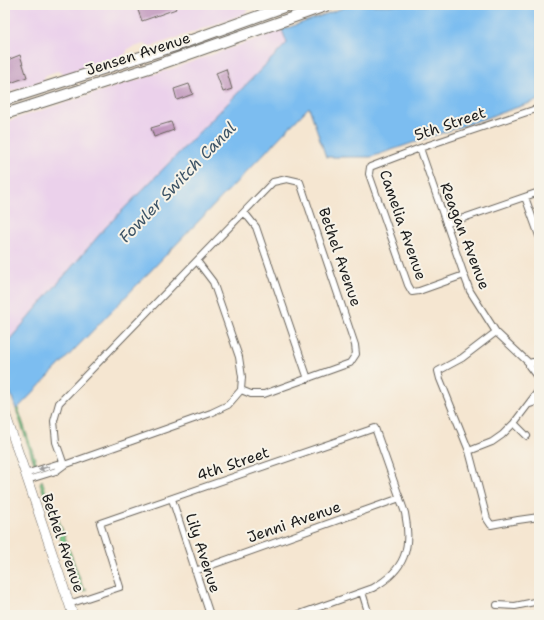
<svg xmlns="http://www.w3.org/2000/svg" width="544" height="620" viewBox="0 0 544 620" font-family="'Shantell Sans',sans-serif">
<rect width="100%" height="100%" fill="#f7f3e8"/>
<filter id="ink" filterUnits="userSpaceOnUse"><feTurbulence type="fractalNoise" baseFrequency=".025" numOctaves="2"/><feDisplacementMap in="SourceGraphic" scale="8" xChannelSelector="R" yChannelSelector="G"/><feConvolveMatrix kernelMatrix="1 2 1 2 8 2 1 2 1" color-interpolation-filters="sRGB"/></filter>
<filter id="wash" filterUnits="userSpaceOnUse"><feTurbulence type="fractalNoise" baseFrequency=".012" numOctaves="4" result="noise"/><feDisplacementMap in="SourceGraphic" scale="16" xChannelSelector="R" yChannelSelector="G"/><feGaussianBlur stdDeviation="0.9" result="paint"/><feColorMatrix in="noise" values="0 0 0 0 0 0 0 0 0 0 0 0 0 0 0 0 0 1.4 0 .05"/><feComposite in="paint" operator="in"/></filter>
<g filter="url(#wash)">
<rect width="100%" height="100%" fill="#f5e6d1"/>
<!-- built -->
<path fill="#ebd1eb" d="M 5,5 L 253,5 L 249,7 L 245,14 L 150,47 L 144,44 L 128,49 L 125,55 L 64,74 L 57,71 L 46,75 L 43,81 L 5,93 Z
M 282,30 L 287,43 L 106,227 L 5,345 L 5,122 L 171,69 Z"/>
<!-- green -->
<path fill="#81d090" stroke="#4e7656" d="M 18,408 L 37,465 L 34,463 L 16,409 Z
M 42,480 L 49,502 L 52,501 L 83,588 L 87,590 C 83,592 81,591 78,588 L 40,483 Z"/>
<!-- water -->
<path fill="#7bbdf0" stroke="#4c6c86" d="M 351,5 L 539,5 L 539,100 L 371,157 L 326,157 L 309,107 L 18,408 L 16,409 L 5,377 L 5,345 L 106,227 L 287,43 L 282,30 Z"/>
<g id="blocks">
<!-- building -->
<path fill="#c096bd" d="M 136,5 L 174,5 L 176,9 L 142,21 Z
M 20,55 L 27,77 L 5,85 L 5,61 Z
M 226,69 L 232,89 L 223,92 L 216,73 Z
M 189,84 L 193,94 L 177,100 L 174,89 Z
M 171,122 L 174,130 L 154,137 L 151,128 Z"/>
</g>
</g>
<g filter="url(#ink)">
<use href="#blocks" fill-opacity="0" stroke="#68635b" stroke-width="1"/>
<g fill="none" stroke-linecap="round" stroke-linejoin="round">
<defs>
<path id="street" d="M 420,148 L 464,275 L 470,291 L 496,332 L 529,363 L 529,366 L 538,378
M 525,197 L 539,236
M 244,212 L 256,227 L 308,379
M 446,224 L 539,192
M 464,275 L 419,291 L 412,292 L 408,285 L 369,174 L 370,167 L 420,148 L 539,108
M 496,332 L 462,358 L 438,371 L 440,379 L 469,451 L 487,519 L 491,525 L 518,520 L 539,517
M 529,363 L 533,362 L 539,368
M 530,404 L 533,403 L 539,398
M 514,423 L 527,436
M 469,451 L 492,442 L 502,435 L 514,423 L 539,390
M 64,465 L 56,442 L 54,421 L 59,403 L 273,182 L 287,179 L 300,182 L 355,345 L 356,354 L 350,363 L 264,394 L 251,394 L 241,390
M 25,474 L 57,464 L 64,465
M 27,480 L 56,471 L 64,465 L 211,413 L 228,405 L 241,390 L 242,377 L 239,357 L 213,282 L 197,261
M 172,499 L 210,615
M 195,571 L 400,498
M 362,592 L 369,615
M 69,604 L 120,587 L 100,523 L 375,428 L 405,513 C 412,548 405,570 373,588 L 297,615
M 497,605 L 515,606 L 539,601"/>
<path id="secondary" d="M 5,413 L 73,615"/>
<path id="primary" d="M 5,100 L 175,46 L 289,5
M 5,114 L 152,67 L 328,5"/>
</defs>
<!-- street casing -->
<use href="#street" stroke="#68635b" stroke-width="8"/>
<!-- secondary casing -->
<use href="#secondary" stroke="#68635b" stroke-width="10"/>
<!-- primary casing -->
<use href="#primary" stroke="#68635b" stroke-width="12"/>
<!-- street -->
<use href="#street" stroke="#fff" stroke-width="6"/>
<!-- secondary -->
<use href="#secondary" stroke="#fff" stroke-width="9"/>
<!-- primary -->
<use href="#primary" stroke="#fff" stroke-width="10"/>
</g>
<!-- one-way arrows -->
<defs><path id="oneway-solid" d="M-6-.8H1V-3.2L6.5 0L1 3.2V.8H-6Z"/></defs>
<use fill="#999" href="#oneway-solid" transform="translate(44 468) rotate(163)"/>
</g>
<g text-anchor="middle" stroke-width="4" stroke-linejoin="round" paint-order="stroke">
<!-- street labels -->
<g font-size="15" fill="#1c1c1c" stroke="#f7f3e8">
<text transform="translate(138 54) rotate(-18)" y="5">Jensen Avenue</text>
<text transform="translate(450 124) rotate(-19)" y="5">5th Street</text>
<text transform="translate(403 225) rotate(71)" y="5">Camelia Avenue</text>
<text transform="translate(465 236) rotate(69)" y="5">Reagan Avenue</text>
<text transform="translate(340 257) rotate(71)" y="5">Bethel Avenue</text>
<text transform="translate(233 464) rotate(-19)" y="5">4th Street</text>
<text transform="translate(294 522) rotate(-19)" y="5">Jenni Avenue</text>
<text transform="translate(63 543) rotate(71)" y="5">Bethel Avenue</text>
<text transform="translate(203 553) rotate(72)" y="5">Lily Avenue</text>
</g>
<!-- water labels -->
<g font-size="16" font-style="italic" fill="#3d5466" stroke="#f7f3e8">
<text transform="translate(177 182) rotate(-46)" y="6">Fowler Switch Canal</text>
</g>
</g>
<!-- margin -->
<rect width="544" height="620" fill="none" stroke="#f7f3e8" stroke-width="20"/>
</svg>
